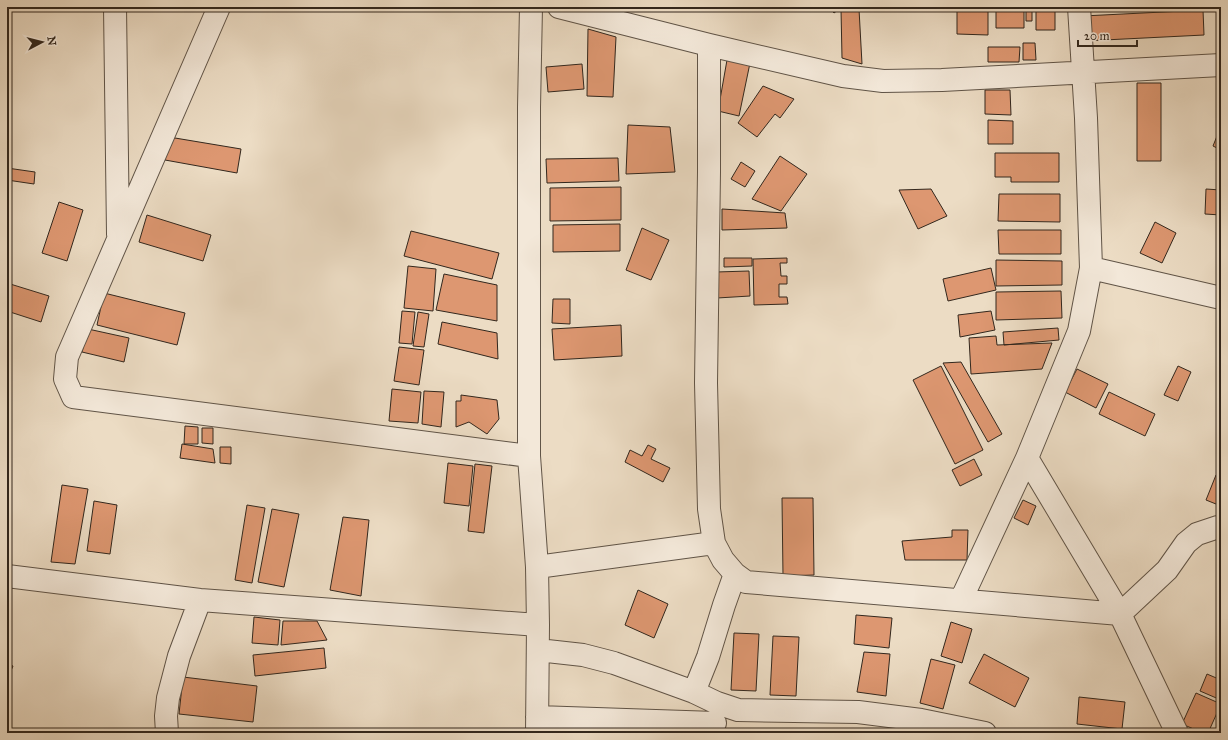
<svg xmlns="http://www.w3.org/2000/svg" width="1228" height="740" viewBox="0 0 1228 740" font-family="'IM FELL Great Primer',serif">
<rect width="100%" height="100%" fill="#ecdcc4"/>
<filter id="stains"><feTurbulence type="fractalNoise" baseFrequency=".005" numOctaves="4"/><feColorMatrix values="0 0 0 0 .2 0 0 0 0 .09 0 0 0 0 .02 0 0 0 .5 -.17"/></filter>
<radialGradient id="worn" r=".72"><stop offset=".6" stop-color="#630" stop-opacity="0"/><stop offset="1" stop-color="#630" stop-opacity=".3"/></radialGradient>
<!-- building -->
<path fill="#dd9771" stroke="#32271d" d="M 829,7 L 842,7 L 834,13 Z
M 957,7 L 988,7 L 988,35 L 957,34 Z
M 996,7 L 1024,7 L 1024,28 L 996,28 Z
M 1026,7 L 1032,7 L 1032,21 L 1026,21 Z
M 1036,7 L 1055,7 L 1055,30 L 1036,30 Z
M 841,9 L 859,9 L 862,64 L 842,58 Z
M 1203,10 L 1204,35 L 1084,41 L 1083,16 Z
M 588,29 L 616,37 L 613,97 L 587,96 Z
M 1023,43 L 1035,43 L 1036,60 L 1023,60 Z
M 988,47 L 1020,47 L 1019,62 L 988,62 Z
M 727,60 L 750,63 L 739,116 L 718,111 Z
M 582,64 L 584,89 L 548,92 L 546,67 Z
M 1137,83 L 1161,83 L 1161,161 L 1137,161 Z
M 763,86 L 794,99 L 780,118 L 775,114 L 757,137 L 738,123 Z
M 985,90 L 1010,90 L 1011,115 L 985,114 Z
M 988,120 L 1013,121 L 1013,144 L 988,144 Z
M 628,125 L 670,127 L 675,172 L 626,174 Z
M 1221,126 L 1221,150 L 1213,146 Z
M 169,137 L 241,149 L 237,173 L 165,160 Z
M 995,153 L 1059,153 L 1059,182 L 1011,182 L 1011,177 L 995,177 Z
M 780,156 L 807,174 L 781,211 L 752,199 Z
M 618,158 L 619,181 L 547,183 L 546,159 Z
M 741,162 L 755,171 L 745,187 L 731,179 Z
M 7,168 L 35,172 L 34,184 L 7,180 Z
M 621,187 L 621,220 L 550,221 L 550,188 Z
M 931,189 L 947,216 L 918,229 L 899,190 Z
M 1206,189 L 1221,190 L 1221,215 L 1205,214 Z
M 999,194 L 1060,194 L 1060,222 L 998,221 Z
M 59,202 L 83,210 L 67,261 L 42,253 Z
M 722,209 L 785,213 L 787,228 L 722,230 Z
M 147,215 L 211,235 L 203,261 L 139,242 Z
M 1155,222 L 1176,233 L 1162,263 L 1140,253 Z
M 620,224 L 620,251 L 553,252 L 553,225 Z
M 642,228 L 669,240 L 651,280 L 626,270 Z
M 998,230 L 1061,230 L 1061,254 L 999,254 Z
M 411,231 L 499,253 L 492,279 L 404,256 Z
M 724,258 L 752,258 L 752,266 L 724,267 Z
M 787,258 L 787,263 L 780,263 L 781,276 L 787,276 L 787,284 L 779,284 L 779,297 L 787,297 L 788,304 L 754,305 L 753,259 Z
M 996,260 L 1062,261 L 1062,285 L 996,286 Z
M 408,266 L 436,269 L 433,311 L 404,308 Z
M 991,268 L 996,290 L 948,301 L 943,279 Z
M 749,271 L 750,296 L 717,298 L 716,272 Z
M 444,274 L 497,285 L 497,321 L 436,310 Z
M 7,283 L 49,296 L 41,322 L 7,311 Z
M 1061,291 L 1062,318 L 996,320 L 996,292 Z
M 104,293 L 185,313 L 177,345 L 97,325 Z
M 553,299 L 570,299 L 570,324 L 552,323 Z
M 402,311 L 415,312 L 412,344 L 399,343 Z
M 991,311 L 995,330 L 960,337 L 958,315 Z
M 418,312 L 429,314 L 424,347 L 413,346 Z
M 442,322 L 497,333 L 498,359 L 438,344 Z
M 621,325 L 622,356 L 554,360 L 552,329 Z
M 1058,328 L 1059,340 L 1004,345 L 1003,332 Z
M 88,329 L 129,338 L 124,362 L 82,352 Z
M 996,336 L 997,345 L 1052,343 L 1042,369 L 971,374 L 969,338 Z
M 399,347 L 424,350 L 419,385 L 394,381 Z
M 961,362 L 1002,434 L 988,442 L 943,363 Z
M 941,366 L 983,450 L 955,464 L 913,380 Z
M 1178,366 L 1191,372 L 1178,401 L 1164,395 Z
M 1077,369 L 1108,384 L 1096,408 L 1065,392 Z
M 392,389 L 421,392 L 418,423 L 389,421 Z
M 424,391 L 444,392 L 441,427 L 422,424 Z
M 1109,392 L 1155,414 L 1145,436 L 1099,414 Z
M 461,395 L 497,400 L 499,419 L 487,434 L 469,422 L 456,427 L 456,401 L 461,401 Z
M 185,426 L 198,427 L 198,444 L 184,444 Z
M 202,428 L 213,428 L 213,444 L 202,443 Z
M 182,444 L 213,449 L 215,463 L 180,458 Z
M 648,445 L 656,449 L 651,459 L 670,468 L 663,482 L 625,462 L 630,450 L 642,456 Z
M 220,447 L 231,447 L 231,464 L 220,463 Z
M 974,459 L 982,475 L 960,486 L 952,470 Z
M 448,463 L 473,466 L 469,506 L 444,503 Z
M 475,464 L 492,466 L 484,533 L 468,531 Z
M 1216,475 L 1221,477 L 1221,506 L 1206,500 Z
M 62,485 L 88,489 L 75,564 L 51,562 Z
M 782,498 L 813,498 L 814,575 L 783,576 Z
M 1023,500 L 1036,506 L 1028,525 L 1014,518 Z
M 94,501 L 117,505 L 110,554 L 87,551 Z
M 247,505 L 265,508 L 252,583 L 235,580 Z
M 272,509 L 299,514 L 284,587 L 258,582 Z
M 343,517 L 369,520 L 361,596 L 330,590 Z
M 952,530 L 968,530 L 967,560 L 905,560 L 902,541 L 952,537 Z
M 638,590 L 668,604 L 654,638 L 625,625 Z
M 856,615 L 892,618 L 889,648 L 854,644 Z
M 254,617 L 280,620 L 278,645 L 252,643 Z
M 283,621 L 317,621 L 327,640 L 281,645 Z
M 951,622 L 972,629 L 962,663 L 941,656 Z
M 734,633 L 759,634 L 756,691 L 731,690 Z
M 773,636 L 799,637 L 796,696 L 770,695 Z
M 324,648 L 326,668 L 255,676 L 253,655 Z
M 864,652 L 890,654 L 886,696 L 857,692 Z
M 984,654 L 1029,678 L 1015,707 L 969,683 Z
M 931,659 L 955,665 L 943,709 L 920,703 Z
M 7,664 L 13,666 L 7,680 Z
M 1207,674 L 1221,680 L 1221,700 L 1200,691 Z
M 183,677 L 257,686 L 253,722 L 179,714 Z
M 1196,693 L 1221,704 L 1208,733 L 1203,733 L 1182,724 Z
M 1079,697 L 1125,702 L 1122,729 L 1077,724 Z
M 1221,717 L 1221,733 L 1214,733 Z"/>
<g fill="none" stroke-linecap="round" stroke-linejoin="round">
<defs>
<path id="street" d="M 115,7 L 118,234
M 219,7 L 67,357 L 65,379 L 73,397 L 529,456
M 531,7 L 529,107 L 529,456 L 537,567 L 538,625 L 537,733
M 559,7 L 709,45 L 843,76 L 883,81 L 942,80 L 1221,65
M 709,45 L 709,172 L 706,383 L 709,509 L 714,543 L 723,560 L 735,574 L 746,582 C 871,593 996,603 1120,614 L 1167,570 L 1186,543 L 1197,534 L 1218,527 L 1221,527
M 1091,268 L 1221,298
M 1027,458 L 1120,614 L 1177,733
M 537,567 L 714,543
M 7,576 L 200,600 L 538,625
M 961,600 L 1027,458 L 1079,331 L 1091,268 L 1086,118 L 1079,7
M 538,650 L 583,655 L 614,663 L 694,692 L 717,703 L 738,710 L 858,712 L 921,720 L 985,733
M 694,692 L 708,657 L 724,605 L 735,574
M 537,717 L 715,723
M 167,733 L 166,716 L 168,698 L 179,656 L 200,600"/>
</defs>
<!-- street casing -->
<use href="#street" stroke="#605447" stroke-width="24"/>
<!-- street -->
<use href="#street" stroke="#f3e8d9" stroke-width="22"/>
</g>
<!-- margin -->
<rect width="1228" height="740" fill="none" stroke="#ecdcc4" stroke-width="24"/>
<rect x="8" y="8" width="1212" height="724" fill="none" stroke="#32271d" stroke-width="2"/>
<rect x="12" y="12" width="1204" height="716" fill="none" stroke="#32271d"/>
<!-- north arrow -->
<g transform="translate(42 42) rotate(83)" stroke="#f3e8d9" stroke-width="3" paint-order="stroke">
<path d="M0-3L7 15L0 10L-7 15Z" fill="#32271d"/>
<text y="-6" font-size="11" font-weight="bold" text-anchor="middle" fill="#32271d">N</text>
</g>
<!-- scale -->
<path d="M1078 40v6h59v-6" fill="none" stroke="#32271d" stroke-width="2"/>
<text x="1084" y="40" font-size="12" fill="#32271d" stroke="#f3e8d9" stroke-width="3" paint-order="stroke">20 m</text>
<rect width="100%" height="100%" filter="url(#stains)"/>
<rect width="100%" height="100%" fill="url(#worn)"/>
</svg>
